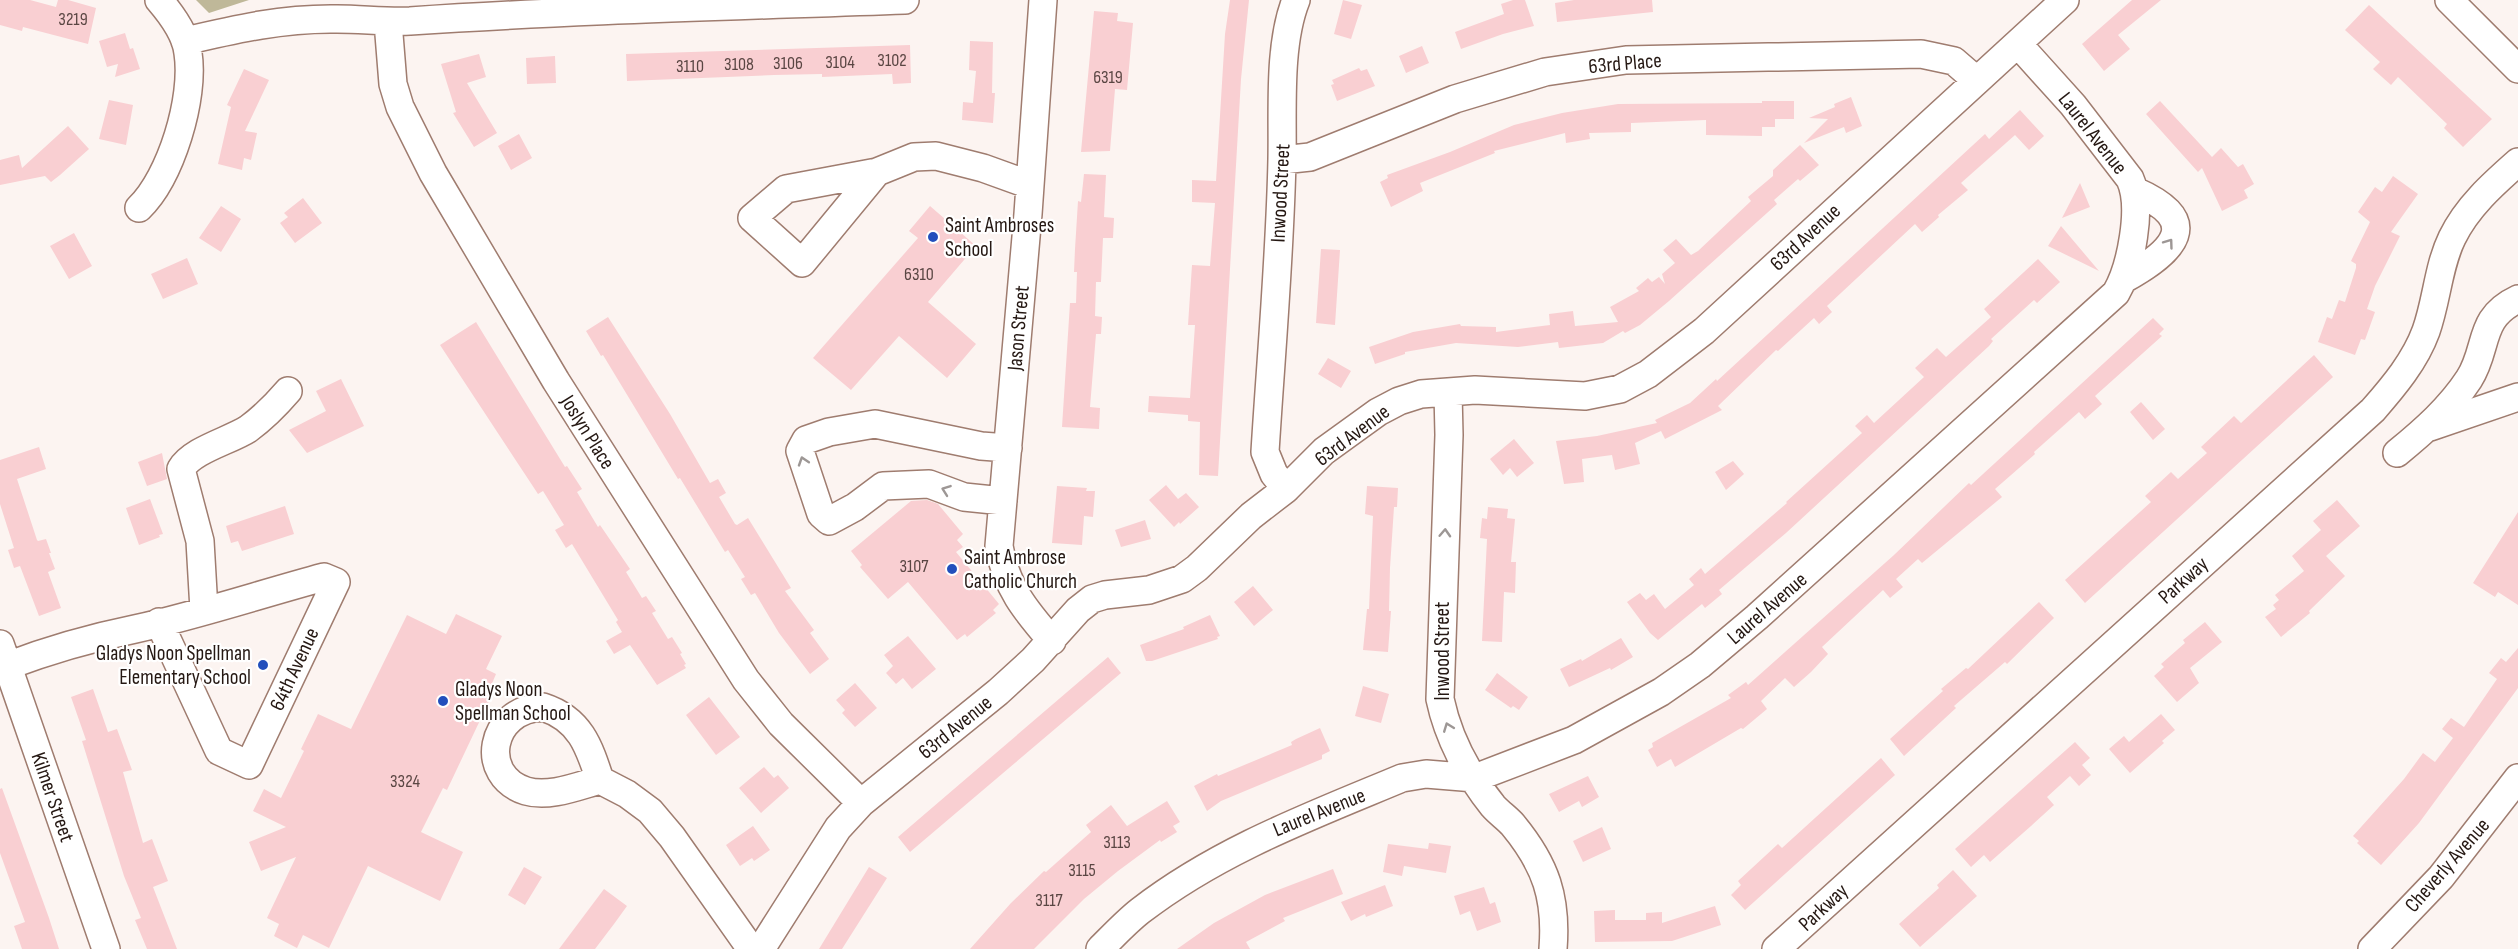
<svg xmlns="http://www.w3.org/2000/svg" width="2518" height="949" viewBox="0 0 2518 949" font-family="'Sofia Sans Condensed',sans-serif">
<rect width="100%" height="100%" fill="#fcf4f1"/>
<!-- forest -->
<path fill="#bfb899" d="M 196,0 L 249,0 L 209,13 Z"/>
<!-- building -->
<path fill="#f9cfd2" d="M 0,0 L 30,0 L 56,7 L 58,0 L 68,0 L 96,8 L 88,44 L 23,27 L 22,31 L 0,25 Z
M 1230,0 L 1249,0 L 1241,79 L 1218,476 L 1199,475 L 1200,422 L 1188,421 L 1188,415 L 1148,412 L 1149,396 L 1190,398 L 1195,325 L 1188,325 L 1192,265 L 1210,266 L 1215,203 L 1192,202 L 1192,180 L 1216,181 L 1225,34 Z
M 1343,0 L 1362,5 L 1351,39 L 1334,34 Z
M 1513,0 L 1525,0 L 1534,26 L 1503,34 L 1461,49 L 1455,32 L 1504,14 L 1501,4 Z
M 1574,0 L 1652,0 L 1653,12 L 1557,22 L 1555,3 Z
M 2132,0 L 2161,0 L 2118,35 L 2130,49 L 2104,71 L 2082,44 Z
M 2369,5 L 2492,119 L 2463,147 L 2444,128 L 2447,124 L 2398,77 L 2391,85 L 2373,69 L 2380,62 L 2345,30 Z
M 1094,11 L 1118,13 L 1117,21 L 1133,23 L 1127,90 L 1115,89 L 1110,151 L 1081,152 Z
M 125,33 L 130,49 L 133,48 L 140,69 L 115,77 L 118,64 L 107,67 L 99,41 Z
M 970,41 L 993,42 L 992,93 L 995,93 L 993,123 L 962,120 L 963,102 L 973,103 L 976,71 L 969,70 Z
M 910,45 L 911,83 L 893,84 L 892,74 L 822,77 L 822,74 L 774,75 L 627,81 L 626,54 Z
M 1422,46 L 1429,63 L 1406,73 L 1399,56 Z
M 479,54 L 486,77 L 467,83 L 497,133 L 474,147 L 453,113 L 456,112 L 441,64 Z
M 555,56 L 556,83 L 527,84 L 526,58 Z
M 1359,68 L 1361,71 L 1367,69 L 1375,86 L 1337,101 L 1331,85 L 1334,84 L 1332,80 Z
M 244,69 L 269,80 L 245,131 L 257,133 L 251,160 L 244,158 L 242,170 L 218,164 L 231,107 L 227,105 Z
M 1851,97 L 1862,126 L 1846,133 L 1844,127 L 1804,143 L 1828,119 L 1809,118 L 1835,107 L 1834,104 Z
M 109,100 L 133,105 L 126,145 L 99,139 Z
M 1762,101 L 1794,101 L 1794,119 L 1775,119 L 1775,127 L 1762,127 L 1762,136 L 1706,135 L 1706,120 L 1631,123 L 1631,132 L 1589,133 L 1590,139 L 1566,143 L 1565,133 L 1494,151 L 1495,153 L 1420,183 L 1423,191 L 1391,207 L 1380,182 L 1388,178 L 1387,175 L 1450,152 L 1514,125 L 1562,113 L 1618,104 L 1762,103 Z
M 2160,101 L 2212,157 L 2221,148 L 2238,167 L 2243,164 L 2254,184 L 2244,190 L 2248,198 L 2222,211 L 2202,168 L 2198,172 L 2146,114 Z
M 2020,110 L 2044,136 L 2029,150 L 2015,135 L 1961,183 L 1968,190 L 1938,215 L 1939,217 L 1922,232 L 1915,224 L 1827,306 L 1832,312 L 1819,324 L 1814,318 L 1778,351 L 1776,350 L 1718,406 L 1722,410 L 1665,439 L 1661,431 L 1635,443 L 1640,464 L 1615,470 L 1612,455 L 1582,459 L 1584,482 L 1564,484 L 1556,441 L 1597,436 L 1657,423 L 1655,420 L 1690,403 L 1716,379 L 1717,381 L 1985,134 L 1989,139 Z
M 68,126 L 89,149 L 60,175 L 51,182 L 45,176 L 0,185 L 0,160 L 19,155 L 22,168 Z
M 519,134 L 532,158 L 511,170 L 498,146 Z
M 1800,145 L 1819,165 L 1800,181 L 1798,179 L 1774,200 L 1777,204 L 1669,301 L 1640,325 L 1625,333 L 1623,331 L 1603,343 L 1559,348 L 1558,342 L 1518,347 L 1456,343 L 1405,352 L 1405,354 L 1375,364 L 1369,347 L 1413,332 L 1460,324 L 1461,326 L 1496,327 L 1496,332 L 1550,325 L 1549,314 L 1573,311 L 1575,326 L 1618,322 L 1610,307 L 1639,291 L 1636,288 L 1648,278 L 1652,282 L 1659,277 L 1665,284 L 1662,274 L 1675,263 L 1663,250 L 1676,239 L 1691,255 L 1698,251 L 1751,201 L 1748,197 L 1773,176 L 1773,170 Z
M 1084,174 L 1106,175 L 1104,217 L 1114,218 L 1113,238 L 1103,238 L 1101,282 L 1096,282 L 1095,316 L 1102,317 L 1101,334 L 1096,334 L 1090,407 L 1100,408 L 1099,429 L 1062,427 L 1070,303 L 1076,303 L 1077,272 L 1074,272 L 1075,249 L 1078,201 L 1081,202 Z
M 2393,176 L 2418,194 L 2391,232 L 2400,236 L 2375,286 L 2367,309 L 2375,312 L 2365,340 L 2361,339 L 2355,355 L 2318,342 L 2327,317 L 2332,319 L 2339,300 L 2345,302 L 2356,268 L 2356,264 L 2351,261 L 2370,222 L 2358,212 L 2375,187 L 2382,192 Z
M 2080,183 L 2090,207 L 2062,218 Z
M 303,198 L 322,223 L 295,243 L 280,223 L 288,217 L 284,213 Z
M 221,206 L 241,219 L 221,252 L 199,238 Z
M 930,206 L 976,246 L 928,302 L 976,344 L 947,378 L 899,336 L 851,390 L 813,358 L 918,238 L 909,231 Z
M 2061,226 L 2099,271 L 2048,246 Z
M 74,233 L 92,266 L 69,279 L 50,246 Z
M 1321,249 L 1340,250 L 1335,325 L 1316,323 Z
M 187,258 L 198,284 L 163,299 L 151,274 Z
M 2038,259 L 2060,282 L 2037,303 L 2034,300 L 1991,339 L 1993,341 L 1989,346 L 1786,533 L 1719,590 L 1722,594 L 1705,608 L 1702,604 L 1658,640 L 1650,633 L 1627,602 L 1640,593 L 1646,600 L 1654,594 L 1665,609 L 1694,585 L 1689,579 L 1701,568 L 1705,574 L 1787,503 L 1786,502 L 1862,433 L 1855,426 L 1867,415 L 1874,423 L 1924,377 L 1915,368 L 1937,348 L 1946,357 L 1991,317 L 1984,309 Z
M 608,317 L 670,414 L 710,483 L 718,479 L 726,493 L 719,497 L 735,524 L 737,525 L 748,518 L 791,588 L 785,591 L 814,630 L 810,633 L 829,659 L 810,674 L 779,633 L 755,593 L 751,595 L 741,579 L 745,577 L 728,550 L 725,552 L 680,478 L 678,479 L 603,355 L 601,356 L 586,331 Z
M 2153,318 L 2164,329 L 2159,334 L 2162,336 L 2095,396 L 2102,404 L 2085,419 L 2079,412 L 2034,452 L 2035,454 L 1995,489 L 2002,497 L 1922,563 L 1918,559 L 1896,579 L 1903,587 L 1890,598 L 1883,590 L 1822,647 L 1828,654 L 1811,672 L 1794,687 L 1785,678 L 1761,701 L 1767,709 L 1743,729 L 1741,728 L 1675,767 L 1671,759 L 1657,767 L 1648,750 L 1653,747 L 1652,743 L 1731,698 L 1728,695 L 1746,682 L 1748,685 L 1894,555 L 1969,483 L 1971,485 Z
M 476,322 L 565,467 L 567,466 L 582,489 L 577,492 L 598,527 L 600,525 L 630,569 L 626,572 L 642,598 L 646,596 L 656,611 L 652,613 L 668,639 L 672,637 L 682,653 L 680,654 L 686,664 L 684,665 L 686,668 L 657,685 L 630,645 L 614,654 L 606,641 L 622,632 L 616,622 L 618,620 L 572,544 L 566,548 L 555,530 L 564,525 L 543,491 L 538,494 L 440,345 Z
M 2314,355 L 2333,377 L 2085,603 L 2065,580 L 2151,502 L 2145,496 L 2171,472 L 2178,479 L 2207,453 L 2201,447 L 2234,416 L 2241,423 Z
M 1328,358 L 1351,371 L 1341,388 L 1318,374 Z
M 341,379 L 364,426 L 307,453 L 289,430 L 326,411 L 316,391 Z
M 2141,402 L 2165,429 L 2153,440 L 2130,412 Z
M 1514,439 L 1534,463 L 1517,477 L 1510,468 L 1503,475 L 1490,459 Z
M 39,447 L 46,469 L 17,479 L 37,540 L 38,541 L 46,539 L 51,553 L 49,553 L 55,569 L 48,572 L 61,608 L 39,616 L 20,566 L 14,568 L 8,550 L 14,548 L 0,504 L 0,460 Z
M 162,453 L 167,479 L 147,486 L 138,462 Z
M 1733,461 L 1744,474 L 1726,490 L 1715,472 Z
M 1166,485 L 1178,499 L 1186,493 L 1199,507 L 1180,524 L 1179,522 L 1174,527 L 1149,500 Z
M 1057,486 L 1087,488 L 1086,491 L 1095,491 L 1093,517 L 1084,516 L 1082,545 L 1052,543 Z
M 1367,486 L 1398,488 L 1397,507 L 1394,507 L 1390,568 L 1389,611 L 1391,611 L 1388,652 L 1363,650 L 1367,609 L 1369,609 L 1373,516 L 1365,514 Z
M 150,499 L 163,534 L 159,535 L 160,537 L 139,545 L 126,508 Z
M 927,500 L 938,504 L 963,534 L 957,540 L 963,547 L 956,552 L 999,604 L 993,610 L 996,613 L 967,637 L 965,634 L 957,640 L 908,582 L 888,599 L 860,567 L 862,565 L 851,551 L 911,501 Z
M 2337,500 L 2360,526 L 2326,556 L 2345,576 L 2309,611 L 2310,613 L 2281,637 L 2265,617 L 2276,609 L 2273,605 L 2279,600 L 2275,595 L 2304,571 L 2292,556 L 2321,530 L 2313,521 Z
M 285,506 L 294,534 L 242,551 L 238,541 L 231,543 L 226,526 Z
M 1488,507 L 1508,509 L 1507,518 L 1515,519 L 1511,562 L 1516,562 L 1515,593 L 1504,592 L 1502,642 L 1482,641 L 1487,539 L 1480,538 L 1482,518 L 1487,519 Z
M 2518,512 L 2518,605 L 2498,592 L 2495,597 L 2473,583 Z
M 1145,520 L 1151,539 L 1121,547 L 1115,530 Z
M 1253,586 L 1273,610 L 1254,626 L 1234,602 Z
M 2039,602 L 2054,618 L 2007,664 L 2005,662 L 1954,706 L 1956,708 L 1904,756 L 1890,739 L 1943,691 L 1941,689 L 1966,668 L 1968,669 Z
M 456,614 L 502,636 L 486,669 L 496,674 L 488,693 L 492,695 L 447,790 L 443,788 L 421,832 L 463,852 L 440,901 L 368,866 L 329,948 L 303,935 L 297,948 L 274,936 L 279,924 L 267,918 L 296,857 L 261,871 L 249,842 L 286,827 L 253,811 L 264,789 L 281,798 L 304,751 L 301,749 L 318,714 L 351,729 L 407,615 L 446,634 Z
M 1210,615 L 1220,636 L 1217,637 L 1218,639 L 1152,661 L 1146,661 L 1140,645 L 1184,629 L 1183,627 Z
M 2205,622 L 2222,642 L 2190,668 L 2199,683 L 2177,702 L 2154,676 L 2164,667 L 2161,664 L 2185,643 L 2183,640 Z
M 908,636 L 936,669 L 912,689 L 903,678 L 896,684 L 886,673 L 893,666 L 884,655 Z
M 1621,638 L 1633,657 L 1611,670 L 1610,668 L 1569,687 L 1560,669 L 1581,659 L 1582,661 Z
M 2518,648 L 2518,688 L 2419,823 L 2381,865 L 2357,843 L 2359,841 L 2353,836 L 2404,779 L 2423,753 L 2435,762 L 2453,738 L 2442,729 L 2451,718 L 2464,727 L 2497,679 L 2489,673 L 2501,658 L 2506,662 Z
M 1108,657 L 1121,673 L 910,852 L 898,837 Z
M 1497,673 L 1528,697 L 1519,710 L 1513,706 L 1511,708 L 1485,690 Z
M 855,683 L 877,708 L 855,727 L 842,713 L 845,710 L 836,700 Z
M 1363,686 L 1389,694 L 1381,723 L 1355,716 Z
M 93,689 L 108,732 L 117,729 L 132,770 L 123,772 L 143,843 L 152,839 L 168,881 L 153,887 L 177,949 L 147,949 L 135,920 L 141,918 L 124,876 L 82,741 L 86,740 L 71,697 Z
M 709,697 L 740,737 L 716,755 L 686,715 Z
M 2161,714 L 2175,730 L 2162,741 L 2164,743 L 2130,773 L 2109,749 L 2124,736 L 2129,742 Z
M 1320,728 L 1330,751 L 1322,755 L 1322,759 L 1221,801 L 1207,811 L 1194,786 L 1217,774 L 1218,776 L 1292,745 L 1291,742 L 1296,739 Z
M 2075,742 L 2090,758 L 2082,765 L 2091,775 L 2079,786 L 2070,776 L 2047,797 L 2054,805 L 2031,826 L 1990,862 L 1984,855 L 1971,867 L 1955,849 Z
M 1881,758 L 1895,775 L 1745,910 L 1731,895 L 1741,885 L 1738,881 L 1778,844 L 1782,848 Z
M 764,767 L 774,778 L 778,775 L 789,788 L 761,813 L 739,788 Z
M 1588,776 L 1599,797 L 1582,807 L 1579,801 L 1559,812 L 1549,794 Z
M 2,788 L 49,918 L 59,949 L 22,949 L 14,926 L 25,922 L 0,853 L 0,789 Z
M 1167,801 L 1180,822 L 1173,826 L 1177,832 L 1161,842 L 1160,840 L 1118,871 L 1084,899 L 1034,949 L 970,949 L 1011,903 L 1044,871 L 1046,872 L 1091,832 L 1086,825 L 1111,805 L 1127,826 Z
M 753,826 L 770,850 L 754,861 L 752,858 L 740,866 L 726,845 Z
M 1602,827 L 1611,849 L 1583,862 L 1573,841 Z
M 1429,843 L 1451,846 L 1446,873 L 1404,866 L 1402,876 L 1383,872 L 1388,844 L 1428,849 Z
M 524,867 L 542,877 L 525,905 L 508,895 Z
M 869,867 L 887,878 L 842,949 L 819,949 Z
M 1333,869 L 1343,894 L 1283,918 L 1285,921 L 1246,942 L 1250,949 L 1177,949 L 1214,923 L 1265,895 Z
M 1953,870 L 1977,896 L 1920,947 L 1899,924 L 1939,888 L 1937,885 Z
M 1385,885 L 1393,906 L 1366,917 L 1365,914 L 1351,921 L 1341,902 Z
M 1484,887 L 1490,904 L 1495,902 L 1501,922 L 1477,931 L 1470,911 L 1460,915 L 1454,896 Z
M 604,889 L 627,906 L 614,924 L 595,949 L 559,949 Z
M 1715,906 L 1721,925 L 1672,941 L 1595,942 L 1594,911 L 1615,910 L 1615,920 L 1646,920 L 1646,913 L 1662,912 L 1662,923 Z"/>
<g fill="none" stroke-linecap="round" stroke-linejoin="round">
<defs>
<path id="minor" d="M 1043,0 L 1028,214 L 999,546 C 1006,587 1025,610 1052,641
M 2449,0 L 2518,69
M 388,22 L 393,84 L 400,107 L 433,173 L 556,381 L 746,680 L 781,724 L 861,803
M 185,41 C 236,29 284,18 337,19 C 362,19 385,22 410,21 C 575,10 740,6 905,0
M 1282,160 L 1310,157 L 1455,99 L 1545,72 L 1626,60 L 1921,54 L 1954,61 L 1976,80
M 877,172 L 786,189 L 752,218 L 802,263 L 877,172 L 914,157 L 936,156 L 983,168 L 1030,185
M 139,208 C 171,177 195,98 188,53 C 186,34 171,14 159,0
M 2124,279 C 2175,251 2204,221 2135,191
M 1448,392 L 1449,435 L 1440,699 C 1448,737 1468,775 1493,806 C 1499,813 1507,818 1513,825 C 1546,865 1557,898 1553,949
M 2430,427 L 2518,397
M 2397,453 C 2424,431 2450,408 2469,379 C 2489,348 2477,318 2518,299
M 1286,489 L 1274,474 L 1265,452 C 1271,355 1280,257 1282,159 C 1283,111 1278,45 1296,0
M 1003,501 L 964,497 L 929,484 L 883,486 L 855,507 L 829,521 L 821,514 L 800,451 L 806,440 L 829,432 L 875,424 L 981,446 L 1008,448
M 204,610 L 200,541 L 181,469 C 192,450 229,441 248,429 C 263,418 276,405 288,391
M 0,644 L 106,949
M 7,666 C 49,650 91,638 135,629 C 198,615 261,594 324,577 L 336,582 L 249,765 L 219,751 L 159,622
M 543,707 C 580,719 589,746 600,780 C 578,786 549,798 526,791 C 478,776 489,709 543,707 Z
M 600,780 L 627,794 L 650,811 L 672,837 L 751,949
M 761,949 L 838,828 L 861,803 L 998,692 L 1033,660 L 1078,610 L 1092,599 L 1105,595 L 1149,590 L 1182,579 L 1197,568 L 1251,516 L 1286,489 L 1324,451 L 1378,412 L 1399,401 L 1421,394 L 1475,390 L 1585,396 L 1620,389 L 1648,374 L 1704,331 L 2065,0
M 1100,949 C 1113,936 1126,922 1140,911 C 1219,850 1311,816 1402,778 L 1426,774 L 1475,778 L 1574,740 L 1661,692 L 1700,665 L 1757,617 L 2116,293 C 2131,267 2143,207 2130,179 L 2073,105 L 2018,44
M 1776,949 L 2373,410 C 2394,386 2415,361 2426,331 C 2437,300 2438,267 2452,238 C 2467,207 2493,184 2518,162
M 2372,949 L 2441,877 L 2518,778"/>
</defs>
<!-- minor casing -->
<use href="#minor" stroke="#9f7c6f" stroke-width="30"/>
<!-- minor -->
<use href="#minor" stroke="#fff" stroke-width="27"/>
</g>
<!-- one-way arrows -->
<defs><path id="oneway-chevron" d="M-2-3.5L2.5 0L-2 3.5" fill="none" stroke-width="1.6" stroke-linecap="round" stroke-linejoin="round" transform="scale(1.5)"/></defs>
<g stroke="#9d9795">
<use href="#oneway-chevron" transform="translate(2169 243) rotate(-54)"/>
<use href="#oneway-chevron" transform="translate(803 461) rotate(-108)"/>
<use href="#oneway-chevron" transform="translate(946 490) rotate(-160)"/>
<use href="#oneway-chevron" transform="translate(1445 533) rotate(-87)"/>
<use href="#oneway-chevron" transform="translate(1448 727) rotate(-111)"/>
</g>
<!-- markers -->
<g fill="#224fbc" stroke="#fff" stroke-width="2">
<circle cx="933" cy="237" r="6"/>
<circle cx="952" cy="569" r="6"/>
<circle cx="263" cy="665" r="6"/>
<circle cx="443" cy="701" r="6"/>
</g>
<g text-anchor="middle" stroke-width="4.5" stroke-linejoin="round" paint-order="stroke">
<!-- number labels -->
<g font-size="18" fill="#5a4643">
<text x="73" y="25">3219</text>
<text x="892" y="66">3102</text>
<text x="840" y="68">3104</text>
<text x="788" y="69">3106</text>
<text x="739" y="70">3108</text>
<text x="690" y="72">3110</text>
<text x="1108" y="83">6319</text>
<text x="919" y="280">6310</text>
<text x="914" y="572">3107</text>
<text x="405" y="787">3324</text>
<text x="1117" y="848">3113</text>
<text x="1082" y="876">3115</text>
<text x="1049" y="906">3117</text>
</g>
<!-- street labels -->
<g font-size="21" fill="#251813" stroke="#fff">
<text transform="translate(1625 63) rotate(-5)" y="7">63rd Place</text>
<text transform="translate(2093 133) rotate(52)" y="7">Laurel Avenue</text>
<text transform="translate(1280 193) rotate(-87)" y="7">Inwood Street</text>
<text transform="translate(1805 237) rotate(-43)" y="7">63rd Avenue</text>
<text transform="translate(1018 328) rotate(-85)" y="7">Jason Street</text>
<text transform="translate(588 432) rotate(58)" y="7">Joslyn Place</text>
<text transform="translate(1352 435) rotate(-37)" y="7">63rd Avenue</text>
<text transform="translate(2183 580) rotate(-42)" y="7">Parkway</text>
<text transform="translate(1767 608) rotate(-41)" y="7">Laurel Avenue</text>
<text transform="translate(1442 651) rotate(-90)" y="7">Inwood Street</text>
<text transform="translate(294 669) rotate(-65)" y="7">64th Avenue</text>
<text transform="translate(955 727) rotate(-39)" y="7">63rd Avenue</text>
<text transform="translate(53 797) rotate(71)" y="7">Kilmer Street</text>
<text transform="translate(1319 812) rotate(-22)" y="7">Laurel Avenue</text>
<text transform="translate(2447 865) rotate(-49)" y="7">Cheverly Avenue</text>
<text transform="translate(1823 907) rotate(-43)" y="7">Parkway</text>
</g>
<!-- poi labels -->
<g font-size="21" fill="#251813" stroke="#fff" text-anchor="start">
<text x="945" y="232">Saint Ambroses<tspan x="945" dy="24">School</tspan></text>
<text x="964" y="564">Saint Ambrose<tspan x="964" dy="24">Catholic Church</tspan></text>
<text x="251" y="660" text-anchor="end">Gladys Noon Spellman<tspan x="251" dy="24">Elementary School</tspan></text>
<text x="455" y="696">Gladys Noon<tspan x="455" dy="24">Spellman School</tspan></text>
</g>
</g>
</svg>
